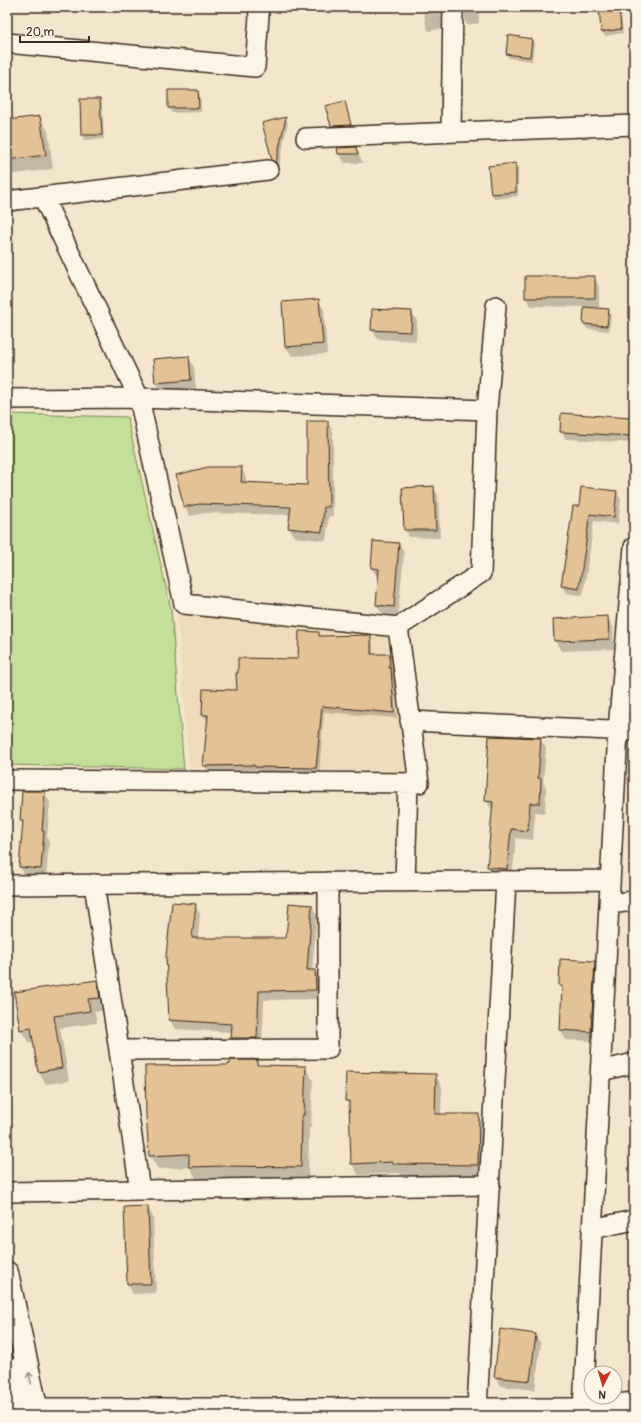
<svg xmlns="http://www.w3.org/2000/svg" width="641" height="1423" viewBox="0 0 641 1423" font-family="Pangolin,sans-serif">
<rect width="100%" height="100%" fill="#f4e6cd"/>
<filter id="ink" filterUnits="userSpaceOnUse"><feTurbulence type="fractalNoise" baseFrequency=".025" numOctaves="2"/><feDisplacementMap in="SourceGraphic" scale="8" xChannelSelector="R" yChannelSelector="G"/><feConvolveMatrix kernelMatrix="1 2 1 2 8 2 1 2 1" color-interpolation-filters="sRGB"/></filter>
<g filter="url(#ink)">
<!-- built -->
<path fill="#efdcbc" d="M 177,614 L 398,638 L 410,772 L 189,768 Z"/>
<!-- green -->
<path fill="#c2e098" stroke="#7e855b" d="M 7,414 L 127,417 L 171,609 L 184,769 L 7,765 Z"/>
<!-- shadow -->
<path fill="#0003" fill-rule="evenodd" d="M 423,7 L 445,7 L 444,28 L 429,31 L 426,26 Z
M 464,7 L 479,7 L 479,23 L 467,25 L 465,20 Z
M 600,7 L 620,7 L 623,33 L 605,36 L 602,32 Z
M 532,40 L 534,44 L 532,61 L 509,58 L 507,54 Z
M 169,91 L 198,91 L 200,95 L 201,112 L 172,113 L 169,108 Z
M 100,100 L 102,104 L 104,139 L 84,140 L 82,135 Z
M 345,106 L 351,130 L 334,130 L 332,126 Z
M 40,117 L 48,131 L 53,169 L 7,175 L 7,121 Z
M 285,118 L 288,122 L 279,167 L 273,159 Z
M 356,148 L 363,163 L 345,163 L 339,154 Z
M 515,164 L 518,168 L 518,196 L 495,199 L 492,194 L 489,166 Z
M 594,277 L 599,286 L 599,307 L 590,307 L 590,308 L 608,310 L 611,315 L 609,331 L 587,329 L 584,324 L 585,307 L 531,306 L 526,297 Z
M 318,300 L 324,310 L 327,354 L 292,356 L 286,347 L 283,303 Z
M 412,312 L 417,321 L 416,341 L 377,339 L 372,330 Z
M 188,357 L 194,367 L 196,389 L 162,393 L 156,383 L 154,360 Z
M 631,419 L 634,424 L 634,443 L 566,439 L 561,431 Z
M 327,422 L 333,431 L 333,516 L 329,516 L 326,541 L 295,537 L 289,528 L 291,515 L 204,513 L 190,516 L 185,507 L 177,475 L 241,468 L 246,477 L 246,483 L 308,486 Z
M 433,487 L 438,495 L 440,538 L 409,537 L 405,529 Z
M 616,492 L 621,499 L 618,524 L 594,521 L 583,596 L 566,593 L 562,586 L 580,507 Z
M 399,544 L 404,552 L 398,616 L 382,614 L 377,605 L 379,577 L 377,577 L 372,568 Z
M 607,617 L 613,627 L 614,649 L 561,651 L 555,641 L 554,620 Z
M 318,633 L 321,637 L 370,636 L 373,642 L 373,655 L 389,655 L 392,660 L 392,671 L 394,675 L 397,718 L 324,712 L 319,773 L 259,773 L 258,770 L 208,771 L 204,765 L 208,720 L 207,720 L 203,714 L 238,691 L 299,660 Z
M 540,739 L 546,748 L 543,783 L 546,788 L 545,813 L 535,812 L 533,840 L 516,838 L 512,878 L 494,876 L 488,867 L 493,810 L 492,810 L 486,800 Z
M 44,792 L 50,802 L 47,838 L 49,841 L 46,878 L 26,877 L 20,867 L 24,825 L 21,821 Z
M 195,905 L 200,914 L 198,939 L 287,939 L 312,906 L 317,915 L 312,971 L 315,971 L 320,980 L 320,999 L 264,1000 L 262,1047 L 237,1047 L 232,1038 L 232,1032 L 175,1029 L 170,1020 L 167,956 ZM 194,912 L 196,912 L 192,943 L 190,943 Z
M 561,960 L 594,962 L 600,971 L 596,1041 L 566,1040 L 561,1030 L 563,992 L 560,986 Z
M 97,981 L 104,994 L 107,1010 L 95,1012 L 97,1023 L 60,1028 L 69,1081 L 46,1084 L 39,1071 L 34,1042 L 28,1042 L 21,1030 Z
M 256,1061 L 259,1066 L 305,1067 L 313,1080 L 311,1128 L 309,1128 L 308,1180 L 231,1179 L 197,1180 L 190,1167 L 158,1169 L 150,1156 L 229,1066 Z
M 435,1075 L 442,1086 L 441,1115 L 478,1115 L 485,1126 L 484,1176 L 401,1175 L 399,1173 L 359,1175 L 352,1164 L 351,1108 L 346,1100 Z
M 148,1207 L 153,1217 L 156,1293 L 133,1294 L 128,1284 L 125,1208 Z
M 535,1335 L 541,1344 L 535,1390 L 501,1386 L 495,1376 Z"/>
<!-- building -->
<path fill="#e3c396" stroke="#3b2a1e" d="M 599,7 L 619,7 L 621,29 L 601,32 Z
M 508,35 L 532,39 L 530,57 L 506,54 Z
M 168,90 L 198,90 L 199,108 L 168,108 Z
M 80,99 L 100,99 L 102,135 L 81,135 Z
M 345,101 L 351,125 L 331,126 L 325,106 Z
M 40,116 L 46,155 L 7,160 L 7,120 Z
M 286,117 L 276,163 L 272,160 L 262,123 Z
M 356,147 L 358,154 L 338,154 L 337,148 Z
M 516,163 L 516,192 L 491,194 L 488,166 Z
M 525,276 L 595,276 L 595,298 L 525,298 Z
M 319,299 L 323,344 L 285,347 L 282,302 Z
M 584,307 L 609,309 L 607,326 L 583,324 Z
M 372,309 L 412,311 L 411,332 L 371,330 Z
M 189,356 L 191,380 L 155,383 L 153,359 Z
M 561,413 L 631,418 L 630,436 L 560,432 Z
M 307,421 L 328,421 L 329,507 L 324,507 L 322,532 L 288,528 L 291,507 L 199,504 L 184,507 L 176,475 L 208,467 L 242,467 L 241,482 L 307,485 Z
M 434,486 L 436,530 L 404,530 L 402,488 Z
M 581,487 L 617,491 L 614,517 L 590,514 L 579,589 L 561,586 L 573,506 L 579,506 Z
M 373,541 L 399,543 L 394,607 L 376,605 L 379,569 L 371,568 Z
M 608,616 L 609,639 L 554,641 L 553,619 Z
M 299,631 L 319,632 L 319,636 L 371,635 L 371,654 L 390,654 L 389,668 L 391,668 L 394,713 L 322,706 L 316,768 L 255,767 L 254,765 L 203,766 L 208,715 L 202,715 L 203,689 L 237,690 L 236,673 L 238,673 L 238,658 L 298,659 Z
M 489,736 L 541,738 L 538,778 L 541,778 L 540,803 L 530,803 L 528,831 L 511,829 L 507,869 L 487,867 L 493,802 L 485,801 Z
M 22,791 L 45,791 L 42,831 L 44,831 L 41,869 L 19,867 L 23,821 L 20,821 Z
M 172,902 L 196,904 L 192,938 L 286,938 L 289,903 L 312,905 L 307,970 L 315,970 L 316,990 L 259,991 L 257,1038 L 231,1038 L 232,1024 L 169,1020 L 166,956 Z
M 560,959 L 595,961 L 591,1032 L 560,1030 L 562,986 L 559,986 Z
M 97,980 L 100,998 L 88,999 L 90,1011 L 54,1016 L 62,1068 L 38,1072 L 31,1028 L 20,1030 L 14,992 Z
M 230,1060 L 257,1060 L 257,1065 L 306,1066 L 304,1115 L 302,1115 L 301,1167 L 223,1166 L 189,1167 L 189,1154 L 149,1156 L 146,1115 L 145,1066 L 228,1065 L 228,1064 L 230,1064 Z
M 346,1072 L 436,1074 L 435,1114 L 479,1114 L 478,1165 L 393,1164 L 392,1162 L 351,1164 L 349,1101 L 345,1101 Z
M 148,1206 L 151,1284 L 127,1284 L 124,1207 Z
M 500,1329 L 536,1334 L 530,1381 L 494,1377 Z"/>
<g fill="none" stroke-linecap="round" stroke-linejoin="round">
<defs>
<path id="street" d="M 7,43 L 255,67 L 259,16 L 258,7
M 451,132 L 453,7
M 306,138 L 634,125
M 43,197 L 139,398 L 184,604 L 398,627 L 481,573 L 487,410 L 496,306
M 7,201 L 268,170
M 7,399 L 139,398 L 487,410
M 410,721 L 634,731
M 7,780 L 419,783 L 398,627
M 405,882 L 408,783
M 94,884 L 140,1190
M 7,885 L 610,880
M 609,904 L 634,901
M 119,1050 L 328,1049 L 328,882
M 601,1071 L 634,1063
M 7,1192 L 490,1185
M 592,1229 L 634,1220
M 22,1408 L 583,1408 L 634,1402
M 477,1408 L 506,881
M 583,1408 L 618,730 L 634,547"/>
<path id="secondary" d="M 7,1273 L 38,1416
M 7,1368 L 18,1416"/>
</defs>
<!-- street casing -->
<use href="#street" stroke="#3b2a1e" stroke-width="22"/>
<!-- secondary casing -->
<use href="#secondary" stroke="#3b2a1e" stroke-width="25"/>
<!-- street -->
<use href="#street" stroke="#fcf5e5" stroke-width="19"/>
<!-- secondary -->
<use href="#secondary" stroke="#fcf5e5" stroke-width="22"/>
</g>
<!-- one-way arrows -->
<defs><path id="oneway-shaft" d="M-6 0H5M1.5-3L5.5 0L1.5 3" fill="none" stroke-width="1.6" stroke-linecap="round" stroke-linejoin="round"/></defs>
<use stroke="#9c9082" href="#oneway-shaft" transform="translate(30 1378) rotate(-102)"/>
</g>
<!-- margin -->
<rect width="641" height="1423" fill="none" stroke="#fcf5e5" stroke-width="24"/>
<rect x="12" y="12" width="617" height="1399" fill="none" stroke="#3b2a1e" stroke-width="1.5" filter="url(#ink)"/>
<!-- north arrow -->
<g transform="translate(603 1385) rotate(185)"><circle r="19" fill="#fcf5e5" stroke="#afa495"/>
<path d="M0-3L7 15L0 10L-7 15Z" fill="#c8321e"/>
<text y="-6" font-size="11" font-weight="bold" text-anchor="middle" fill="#3b2a1e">N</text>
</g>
<!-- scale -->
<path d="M20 36v6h69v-6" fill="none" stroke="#3b2a1e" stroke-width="2"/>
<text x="26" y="36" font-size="12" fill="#3b2a1e" stroke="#fcf5e5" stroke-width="3" paint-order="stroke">20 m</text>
</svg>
